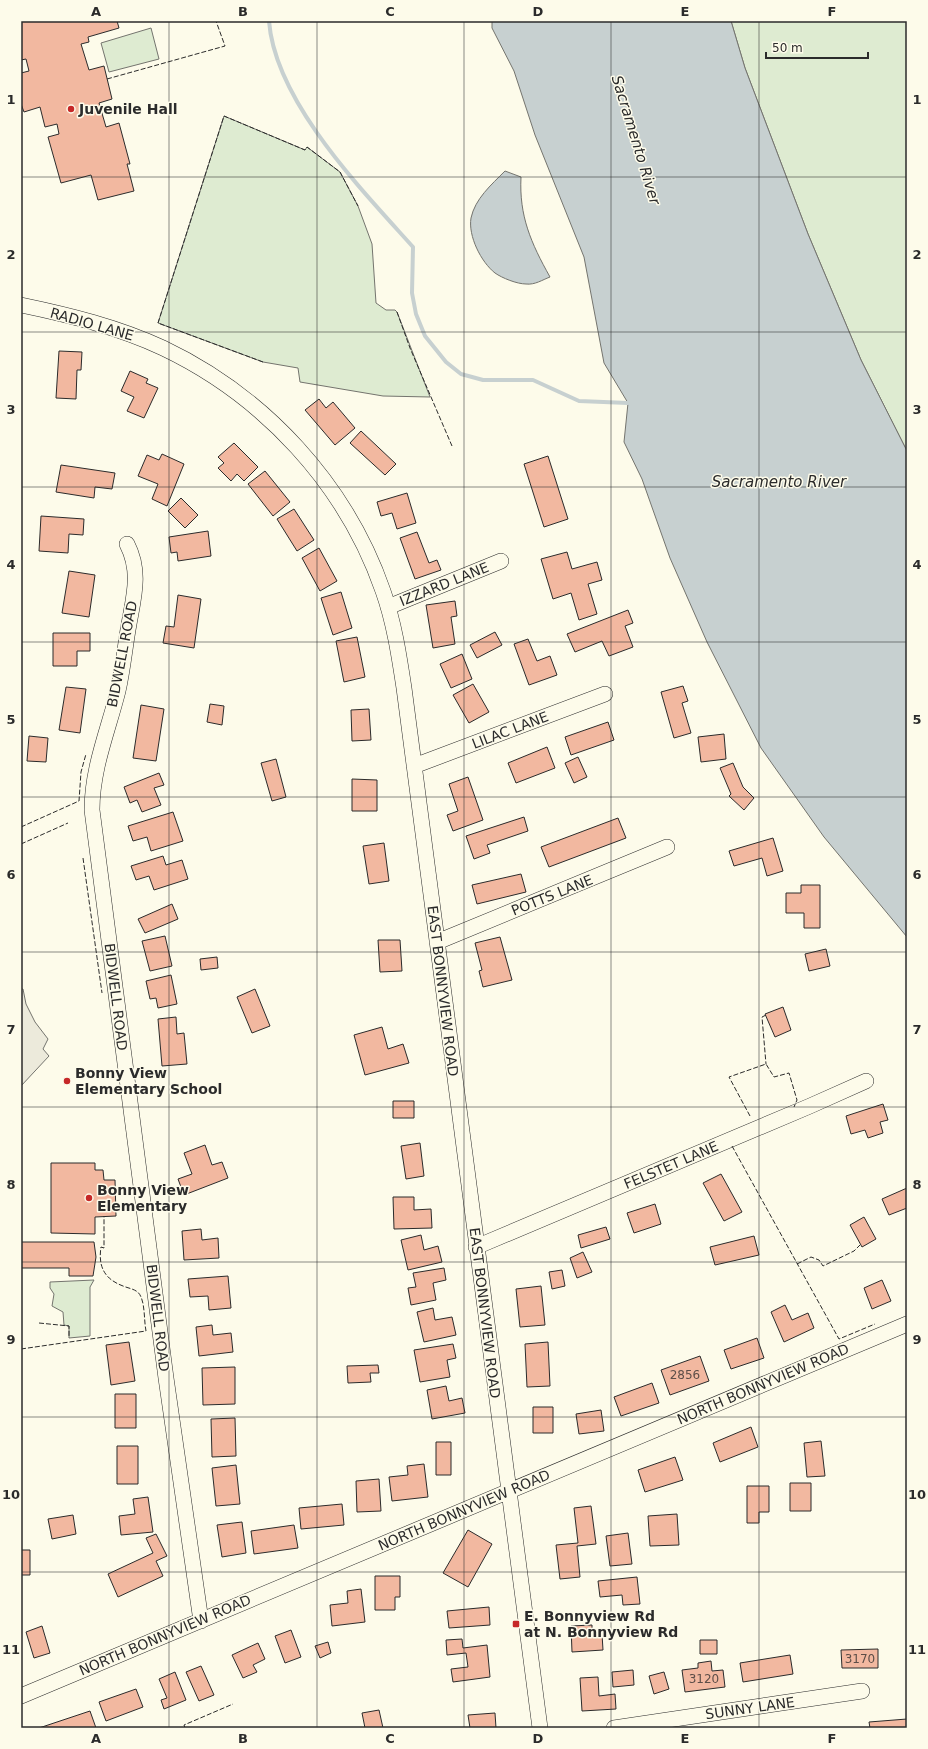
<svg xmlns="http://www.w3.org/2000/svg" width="928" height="1749" viewBox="0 0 928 1749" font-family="'DejaVu Sans',sans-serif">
<rect width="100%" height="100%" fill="#fdfbea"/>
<!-- green -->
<path fill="#deebd1" stroke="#74746e" d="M 731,21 L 907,21 L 907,451 L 861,360 L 808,234 L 745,68 Z
M 151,28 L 159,59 L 109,72 L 101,43 Z
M 224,116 L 305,150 L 307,147 L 340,172 L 358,206 L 372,244 L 376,303 L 386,310 L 395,310 L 397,312 L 430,397 L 383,396 L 300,382 L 298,368 L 263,362 L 158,323 Z
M 94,1280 L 90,1287 L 90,1336 L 69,1338 L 69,1326 L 64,1325 L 63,1312 L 52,1306 L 54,1294 L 50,1288 L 50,1282 Z"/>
<!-- parking -->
<path fill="#eceadb" stroke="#74746e" d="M 21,989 L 23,989 L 26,1004 L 35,1022 L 48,1039 L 43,1049 L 49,1056 L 21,1086 Z"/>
<!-- water -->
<path fill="#c7d0d0" stroke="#74746e" d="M 492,21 L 731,21 L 745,68 L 808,234 L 861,360 L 907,451 L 907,937 L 824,837 L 761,748 L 707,642 L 670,558 L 642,479 L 624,442 L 628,403 L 604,363 L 584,257 L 535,135 L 514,71 L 492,28 Z
M 505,171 L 521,177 C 519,216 531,243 550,277 C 542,280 535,285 526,284 C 517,284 502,278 495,273 C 481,262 468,236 471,218 C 475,199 491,185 505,171 Z"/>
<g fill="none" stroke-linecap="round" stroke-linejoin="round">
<!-- stream -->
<path stroke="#c7d0d0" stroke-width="4" d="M 269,21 C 275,101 361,189 413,247 L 412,293 L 416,314 L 425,336 L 446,362 L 461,374 L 483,380 L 533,380 L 579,401 L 628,403"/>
</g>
<!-- building -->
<path fill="#f2b8a0" stroke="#2b2b2b" d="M 21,21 L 117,21 L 119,28 L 88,37 L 89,42 L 81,44 L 89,70 L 104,66 L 112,99 L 99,103 L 106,127 L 119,123 L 130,164 L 127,164 L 134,191 L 98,200 L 91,175 L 61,183 L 48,137 L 59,134 L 57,124 L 45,127 L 40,107 L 24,112 L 21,104 L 21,73 L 29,71 L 26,59 L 21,60 Z
M 59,351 L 82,352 L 81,370 L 77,370 L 76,399 L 56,398 Z
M 130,371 L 148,379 L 146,383 L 158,388 L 144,418 L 127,411 L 134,397 L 121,391 Z
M 319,399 L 326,408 L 333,402 L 355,428 L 335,445 L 305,410 Z
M 361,431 L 396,464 L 385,475 L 350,443 Z
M 234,443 L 258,467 L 244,481 L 237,474 L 231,481 L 218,468 L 224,463 L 218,457 Z
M 162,454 L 184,464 L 167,506 L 152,499 L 158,484 L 138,476 L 147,455 L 159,460 Z
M 548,456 L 568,519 L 544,527 L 524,464 Z
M 61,465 L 115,473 L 112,489 L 95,487 L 94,498 L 56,492 Z
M 265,471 L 290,502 L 273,516 L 248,484 Z
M 407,493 L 416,523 L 397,529 L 392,513 L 381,516 L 377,502 Z
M 181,498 L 198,515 L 185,528 L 168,511 Z
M 294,509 L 314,540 L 297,551 L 277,519 Z
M 41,516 L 84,519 L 83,535 L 69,534 L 68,553 L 39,551 Z
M 208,531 L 211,556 L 178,561 L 177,552 L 171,553 L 169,537 Z
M 417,532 L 429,563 L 437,560 L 441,570 L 415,579 L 400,538 Z
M 319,548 L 337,581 L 320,591 L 302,558 Z
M 567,552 L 572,569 L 597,562 L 602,580 L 588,584 L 597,614 L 579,620 L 571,593 L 553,599 L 541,559 Z
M 69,571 L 95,575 L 89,617 L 62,613 Z
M 341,592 L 352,628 L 333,635 L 321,598 Z
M 178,595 L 201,599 L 194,648 L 163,643 L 166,626 L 174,627 Z
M 455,601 L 457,616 L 451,617 L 455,644 L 433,648 L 426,605 Z
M 628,610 L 633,623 L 625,626 L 633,647 L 609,656 L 602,641 L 575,652 L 567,634 Z
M 495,632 L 502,645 L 477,658 L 470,645 Z
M 53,633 L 90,633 L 90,651 L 77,651 L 77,666 L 53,666 Z
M 357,637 L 365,677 L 344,682 L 336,641 Z
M 528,639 L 537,661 L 550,656 L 557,675 L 529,685 L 514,644 Z
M 462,654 L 472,679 L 451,688 L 440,664 Z
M 473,684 L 489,712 L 469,723 L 453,695 Z
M 683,686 L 688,701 L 682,703 L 691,733 L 674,738 L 661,692 Z
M 66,687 L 86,689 L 80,733 L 59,730 Z
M 210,704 L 224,706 L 222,725 L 207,722 Z
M 141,705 L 164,709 L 156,761 L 133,758 Z
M 369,709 L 371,740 L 352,741 L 351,710 Z
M 608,722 L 614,740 L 571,755 L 565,737 Z
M 724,734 L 726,759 L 701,762 L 698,737 Z
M 29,736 L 48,738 L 46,762 L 27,761 Z
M 547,747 L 555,768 L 516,783 L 508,763 Z
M 578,757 L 587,777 L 574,783 L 565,763 Z
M 276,759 L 286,797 L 272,801 L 261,763 Z
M 733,763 L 743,787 L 754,798 L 744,810 L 729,796 L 731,794 L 720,768 Z
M 159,773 L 164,785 L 154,788 L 161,805 L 142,812 L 137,800 L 130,803 L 124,787 Z
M 468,777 L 483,820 L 453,831 L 447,815 L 458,811 L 449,784 Z
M 352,779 L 377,780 L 377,811 L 352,811 Z
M 173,812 L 183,841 L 151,851 L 147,837 L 133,841 L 128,826 Z
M 524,817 L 528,831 L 487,845 L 490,853 L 474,859 L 466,836 Z
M 618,818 L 626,838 L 549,867 L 541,847 Z
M 773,838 L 783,871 L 767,876 L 762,858 L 734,866 L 729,851 Z
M 384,843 L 389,881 L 369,884 L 363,846 Z
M 163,856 L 166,865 L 182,860 L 188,879 L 154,890 L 149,876 L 136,880 L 131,866 Z
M 521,874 L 526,892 L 477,904 L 472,885 Z
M 801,885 L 820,885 L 820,928 L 804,928 L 804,913 L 786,913 L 786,893 L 801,893 Z
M 172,904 L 178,919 L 145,933 L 138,919 Z
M 165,936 L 172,966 L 150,971 L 142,941 Z
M 500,937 L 512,980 L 483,987 L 479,971 L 482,970 L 475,943 Z
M 378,940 L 400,940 L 402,971 L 380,972 Z
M 826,949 L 830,966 L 809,971 L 805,954 Z
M 217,957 L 218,968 L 201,970 L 200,959 Z
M 171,975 L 177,1004 L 158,1008 L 156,998 L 150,999 L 146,981 Z
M 255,989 L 270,1026 L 252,1033 L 237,997 Z
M 783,1007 L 791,1030 L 775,1037 L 765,1014 Z
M 176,1017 L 177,1034 L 184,1033 L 187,1064 L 162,1066 L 158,1019 Z
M 382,1027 L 388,1049 L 403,1044 L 409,1063 L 365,1075 L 354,1035 Z
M 393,1101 L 414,1101 L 414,1118 L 393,1118 Z
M 883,1104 L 888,1120 L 880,1122 L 883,1133 L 868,1138 L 865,1130 L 851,1134 L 846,1116 Z
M 420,1143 L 424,1176 L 406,1179 L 401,1146 Z
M 205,1145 L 212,1165 L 222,1162 L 228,1178 L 184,1195 L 178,1179 L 192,1174 L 184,1153 Z
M 51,1163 L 95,1163 L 95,1170 L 103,1170 L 104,1180 L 115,1180 L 116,1216 L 95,1217 L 95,1234 L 51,1233 Z
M 721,1174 L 742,1212 L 724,1221 L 703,1183 Z
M 907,1188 L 907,1208 L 889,1215 L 882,1199 Z
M 393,1197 L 414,1197 L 414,1210 L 431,1209 L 432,1228 L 394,1229 Z
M 655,1204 L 661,1224 L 634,1233 L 627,1213 Z
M 864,1217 L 876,1239 L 862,1247 L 850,1225 Z
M 606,1227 L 610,1239 L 581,1248 L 578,1235 Z
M 201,1229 L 202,1240 L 218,1238 L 219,1258 L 184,1260 L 182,1231 Z
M 421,1235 L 424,1250 L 438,1246 L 442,1262 L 408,1270 L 401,1240 Z
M 754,1236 L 759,1255 L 715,1265 L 710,1247 Z
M 21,1242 L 94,1242 L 96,1257 L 93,1276 L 69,1276 L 69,1268 L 21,1268 Z
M 583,1252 L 592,1272 L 577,1278 L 570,1258 Z
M 444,1268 L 446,1280 L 433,1283 L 436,1300 L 411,1305 L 408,1288 L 416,1287 L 413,1273 Z
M 562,1270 L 565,1286 L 552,1289 L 549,1272 Z
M 228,1276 L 231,1308 L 209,1310 L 208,1296 L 190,1297 L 188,1279 Z
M 882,1280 L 891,1301 L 872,1309 L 864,1288 Z
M 541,1286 L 545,1325 L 520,1327 L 516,1289 Z
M 785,1305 L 792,1320 L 808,1313 L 814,1328 L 784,1342 L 771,1312 Z
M 433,1308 L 435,1320 L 452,1317 L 456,1335 L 424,1342 L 417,1312 Z
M 212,1325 L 213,1335 L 231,1333 L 233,1352 L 199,1356 L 196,1327 Z
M 757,1338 L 764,1358 L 731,1369 L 724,1350 Z
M 129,1342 L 135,1381 L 111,1385 L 106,1345 Z
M 548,1342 L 550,1386 L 527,1387 L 525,1344 Z
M 453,1344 L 456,1358 L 447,1360 L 450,1377 L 420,1382 L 414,1350 Z
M 700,1356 L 709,1381 L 670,1395 L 661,1370 Z
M 378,1365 L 379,1373 L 370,1373 L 371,1382 L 348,1383 L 347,1366 Z
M 235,1367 L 235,1404 L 203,1405 L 202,1368 Z
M 652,1383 L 659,1403 L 621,1416 L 614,1397 Z
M 446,1386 L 449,1401 L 462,1398 L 465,1413 L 432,1419 L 427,1390 Z
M 115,1394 L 136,1394 L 136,1428 L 115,1428 Z
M 533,1407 L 553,1407 L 553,1433 L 533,1433 Z
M 601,1410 L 604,1431 L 579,1434 L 576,1414 Z
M 235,1418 L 236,1456 L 212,1457 L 211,1419 Z
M 751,1427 L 758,1447 L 720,1462 L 713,1443 Z
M 821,1441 L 825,1476 L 807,1477 L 804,1443 Z
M 436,1442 L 451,1442 L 451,1475 L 436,1475 Z
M 117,1446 L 138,1446 L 138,1484 L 117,1484 Z
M 675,1457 L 683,1480 L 645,1492 L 638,1470 Z
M 424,1464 L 428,1497 L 392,1501 L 389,1477 L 408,1475 L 407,1466 Z
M 236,1465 L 240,1504 L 216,1506 L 212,1468 Z
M 379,1479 L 381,1511 L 357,1512 L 356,1481 Z
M 790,1483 L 811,1483 L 811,1511 L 790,1511 Z
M 747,1486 L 769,1486 L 769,1512 L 759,1512 L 759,1523 L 747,1523 Z
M 148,1497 L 153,1532 L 121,1535 L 119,1516 L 135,1514 L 133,1499 Z
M 342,1504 L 344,1525 L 301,1529 L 299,1508 Z
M 591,1506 L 596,1544 L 577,1546 L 580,1577 L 560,1579 L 556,1545 L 578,1543 L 574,1508 Z
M 677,1514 L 679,1545 L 650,1546 L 648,1516 Z
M 73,1515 L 76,1534 L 52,1539 L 48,1519 Z
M 242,1522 L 246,1553 L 222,1557 L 217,1525 Z
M 294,1525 L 298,1548 L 254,1554 L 251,1531 Z
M 468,1530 L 492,1544 L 468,1587 L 443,1573 Z
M 628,1533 L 632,1564 L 610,1566 L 606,1536 Z
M 156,1534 L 167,1556 L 156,1561 L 163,1576 L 118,1597 L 108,1574 L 153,1553 L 146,1538 Z
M 21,1550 L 30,1550 L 30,1575 L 21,1575 Z
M 375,1576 L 400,1576 L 400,1597 L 395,1597 L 395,1610 L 375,1610 Z
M 637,1577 L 640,1604 L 623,1605 L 622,1595 L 600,1597 L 598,1581 Z
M 361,1589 L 365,1622 L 332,1626 L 330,1605 L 348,1603 L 347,1591 Z
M 489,1607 L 490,1625 L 449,1628 L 447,1611 Z
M 592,1625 L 592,1634 L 602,1634 L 603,1650 L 572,1652 L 571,1626 Z
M 42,1626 L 50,1653 L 34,1658 L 26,1632 Z
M 291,1630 L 301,1657 L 285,1663 L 275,1636 Z
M 462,1639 L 463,1648 L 487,1645 L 490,1677 L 453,1682 L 451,1669 L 468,1667 L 466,1653 L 447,1655 L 446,1640 Z
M 700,1640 L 717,1640 L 717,1654 L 700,1654 Z
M 328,1642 L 331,1653 L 320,1658 L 315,1646 Z
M 258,1643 L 265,1659 L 253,1665 L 257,1672 L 243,1678 L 232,1655 Z
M 878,1649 L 878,1668 L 842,1668 L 841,1650 Z
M 790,1655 L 793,1674 L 743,1682 L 740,1663 Z
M 711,1661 L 712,1671 L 723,1670 L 725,1687 L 685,1692 L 682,1670 L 698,1668 L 698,1663 Z
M 201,1666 L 214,1695 L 199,1701 L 186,1672 Z
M 633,1670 L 634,1685 L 613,1687 L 612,1672 Z
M 175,1672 L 186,1700 L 164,1709 L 161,1700 L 167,1698 L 159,1679 Z
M 664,1672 L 669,1689 L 654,1694 L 649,1676 Z
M 598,1677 L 599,1696 L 615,1694 L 616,1709 L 582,1711 L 580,1678 Z
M 136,1689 L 143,1707 L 106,1721 L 99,1702 Z
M 379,1710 L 383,1728 L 365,1728 L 362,1713 Z
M 90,1711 L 96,1728 L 39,1728 Z
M 495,1713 L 496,1728 L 470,1728 L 468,1715 Z
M 907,1719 L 907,1728 L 870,1728 L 869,1722 Z"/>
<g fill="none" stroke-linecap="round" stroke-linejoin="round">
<defs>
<path id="minor" d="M 21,305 C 69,315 118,327 163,348 C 264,396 346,484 383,591 C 394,622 399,655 404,688 L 540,1728
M 127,544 C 141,571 134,596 129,624 C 125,646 123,669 118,691 C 108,731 92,768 92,810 L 166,1378 L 201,1621
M 388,607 L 501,561
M 414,766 L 605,694
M 437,942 L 667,847
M 476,1247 L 810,1106 L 866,1081
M 21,1696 L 907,1324
M 614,1728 L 862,1691"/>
</defs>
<!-- minor casing -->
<use href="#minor" stroke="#2b2b2b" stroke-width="16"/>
<!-- minor -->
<use href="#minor" stroke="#fdfbea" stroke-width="15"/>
<!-- fence -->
<path stroke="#2b2b2b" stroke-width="1" stroke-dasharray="5 2" stroke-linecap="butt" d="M 107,79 L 225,46 L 216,21
M 397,312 L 410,348 L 452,446
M 263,362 L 158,323 L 224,116 L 305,150 L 307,147 L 340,172 L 358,206
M 21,827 L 79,801 L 81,772 L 86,754
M 21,844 L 68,823
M 83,858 L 102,993
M 766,1015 L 762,1017 L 766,1064
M 750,1116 L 729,1077 L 766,1064 L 774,1077 L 789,1073 L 797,1100 L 794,1107
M 732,1146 L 839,1339 L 875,1324
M 797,1264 L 811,1257 L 819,1260 L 823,1266 L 854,1251 L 860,1245
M 39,1323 L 69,1326 L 69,1338
M 21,1349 L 146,1331 C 144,1321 145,1306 141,1297 C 138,1289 130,1289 123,1286 C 104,1279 98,1266 101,1247 L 104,1248 L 104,1216
M 185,1728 L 184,1725 L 233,1704"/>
</g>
<!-- grid -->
<path fill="none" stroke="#2b2b2b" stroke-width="1" stroke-opacity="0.55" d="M 169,21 L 169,1728M 317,21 L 317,1728M 464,21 L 464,1728M 611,21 L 611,1728M 759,21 L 759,1728M 21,177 L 907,177M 21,332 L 907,332M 21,487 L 907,487M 21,642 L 907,642M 21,797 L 907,797M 21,952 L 907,952M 21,1107 L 907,1107M 21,1262 L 907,1262M 21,1417 L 907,1417M 21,1572 L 907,1572"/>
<!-- markers -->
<g fill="#c62828" stroke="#fdfbea" stroke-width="1.5">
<circle cx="71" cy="109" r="4"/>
<circle cx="67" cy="1081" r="4"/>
<circle cx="89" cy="1198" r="4"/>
<rect x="512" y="1620" width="8" height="8" rx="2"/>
</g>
<g text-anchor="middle" stroke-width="3" stroke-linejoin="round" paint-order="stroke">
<!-- number labels -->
<g font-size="12" fill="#5d4e48">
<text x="685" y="1379">2856</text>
<text x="860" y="1663">3170</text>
<text x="704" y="1683">3120</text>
</g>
<!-- poi labels -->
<g font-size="14" font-weight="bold" fill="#2b2b2b" stroke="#fdfbea" text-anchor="start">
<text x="79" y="114">Juvenile Hall</text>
<text x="75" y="1078">Bonny View<tspan x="75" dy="16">Elementary School</tspan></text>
<text x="97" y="1195">Bonny View<tspan x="97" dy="16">Elementary</tspan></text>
<text x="524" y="1621">E. Bonnyview Rd<tspan x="524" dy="16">at N. Bonnyview Rd</tspan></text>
</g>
<!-- street labels -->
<g font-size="14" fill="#2b2b2b" stroke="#fdfbea">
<text transform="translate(92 324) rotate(16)" y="5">RADIO LANE</text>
<text transform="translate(444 584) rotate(-22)" y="5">IZZARD LANE</text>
<text transform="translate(122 654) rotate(-79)" y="5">BIDWELL ROAD</text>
<text transform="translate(510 730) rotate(-21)" y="5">LILAC LANE</text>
<text transform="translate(552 895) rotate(-22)" y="5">POTTS LANE</text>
<text transform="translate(443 991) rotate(83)" y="5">EAST BONNYVIEW ROAD</text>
<text transform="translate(116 997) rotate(83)" y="5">BIDWELL ROAD</text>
<text transform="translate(671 1165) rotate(-23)" y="5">FELSTET LANE</text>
<text transform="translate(485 1313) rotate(83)" y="5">EAST BONNYVIEW ROAD</text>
<text transform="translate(158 1318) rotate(83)" y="5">BIDWELL ROAD</text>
<text transform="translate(763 1384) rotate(-23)" y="5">NORTH BONNYVIEW ROAD</text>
<text transform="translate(464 1510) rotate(-23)" y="5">NORTH BONNYVIEW ROAD</text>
<text transform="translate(165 1635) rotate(-23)" y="5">NORTH BONNYVIEW ROAD</text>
<text transform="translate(750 1708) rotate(-8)" y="5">SUNNY LANE</text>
</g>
<!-- water labels -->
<g font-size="15" font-style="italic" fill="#2b2b2b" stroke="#fdfbea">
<text transform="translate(636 140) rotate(73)" y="5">Sacramento River</text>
<text x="779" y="487">Sacramento River</text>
</g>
</g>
<!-- border -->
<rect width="928" height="1749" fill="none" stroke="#fdfbea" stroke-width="44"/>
<!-- scale -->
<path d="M766 52v6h102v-6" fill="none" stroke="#2b2b2b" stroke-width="2"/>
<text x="772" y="52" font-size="12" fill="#2b2b2b" stroke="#fdfbea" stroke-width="3" paint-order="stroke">50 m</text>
<rect x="22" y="22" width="884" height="1705" fill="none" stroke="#2b2b2b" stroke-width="1.5"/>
<g font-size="13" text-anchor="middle" font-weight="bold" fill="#2b2b2b">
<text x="96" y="16">A</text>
<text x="243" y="16">B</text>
<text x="390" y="16">C</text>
<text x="538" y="16">D</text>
<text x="685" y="16">E</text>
<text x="832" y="16">F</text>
<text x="11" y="104">1</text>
<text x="917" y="104">1</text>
<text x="11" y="259">2</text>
<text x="917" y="259">2</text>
<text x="11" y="414">3</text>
<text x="917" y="414">3</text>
<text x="11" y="569">4</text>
<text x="917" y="569">4</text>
<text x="11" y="724">5</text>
<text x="917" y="724">5</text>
<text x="11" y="879">6</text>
<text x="917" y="879">6</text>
<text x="11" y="1034">7</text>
<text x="917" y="1034">7</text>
<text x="11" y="1189">8</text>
<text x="917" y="1189">8</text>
<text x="11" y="1344">9</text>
<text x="917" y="1344">9</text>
<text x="11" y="1499">10</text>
<text x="917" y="1499">10</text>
<text x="11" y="1654">11</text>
<text x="917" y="1654">11</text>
<text x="96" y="1743">A</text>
<text x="243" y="1743">B</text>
<text x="390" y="1743">C</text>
<text x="538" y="1743">D</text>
<text x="685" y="1743">E</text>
<text x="832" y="1743">F</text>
</g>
</svg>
